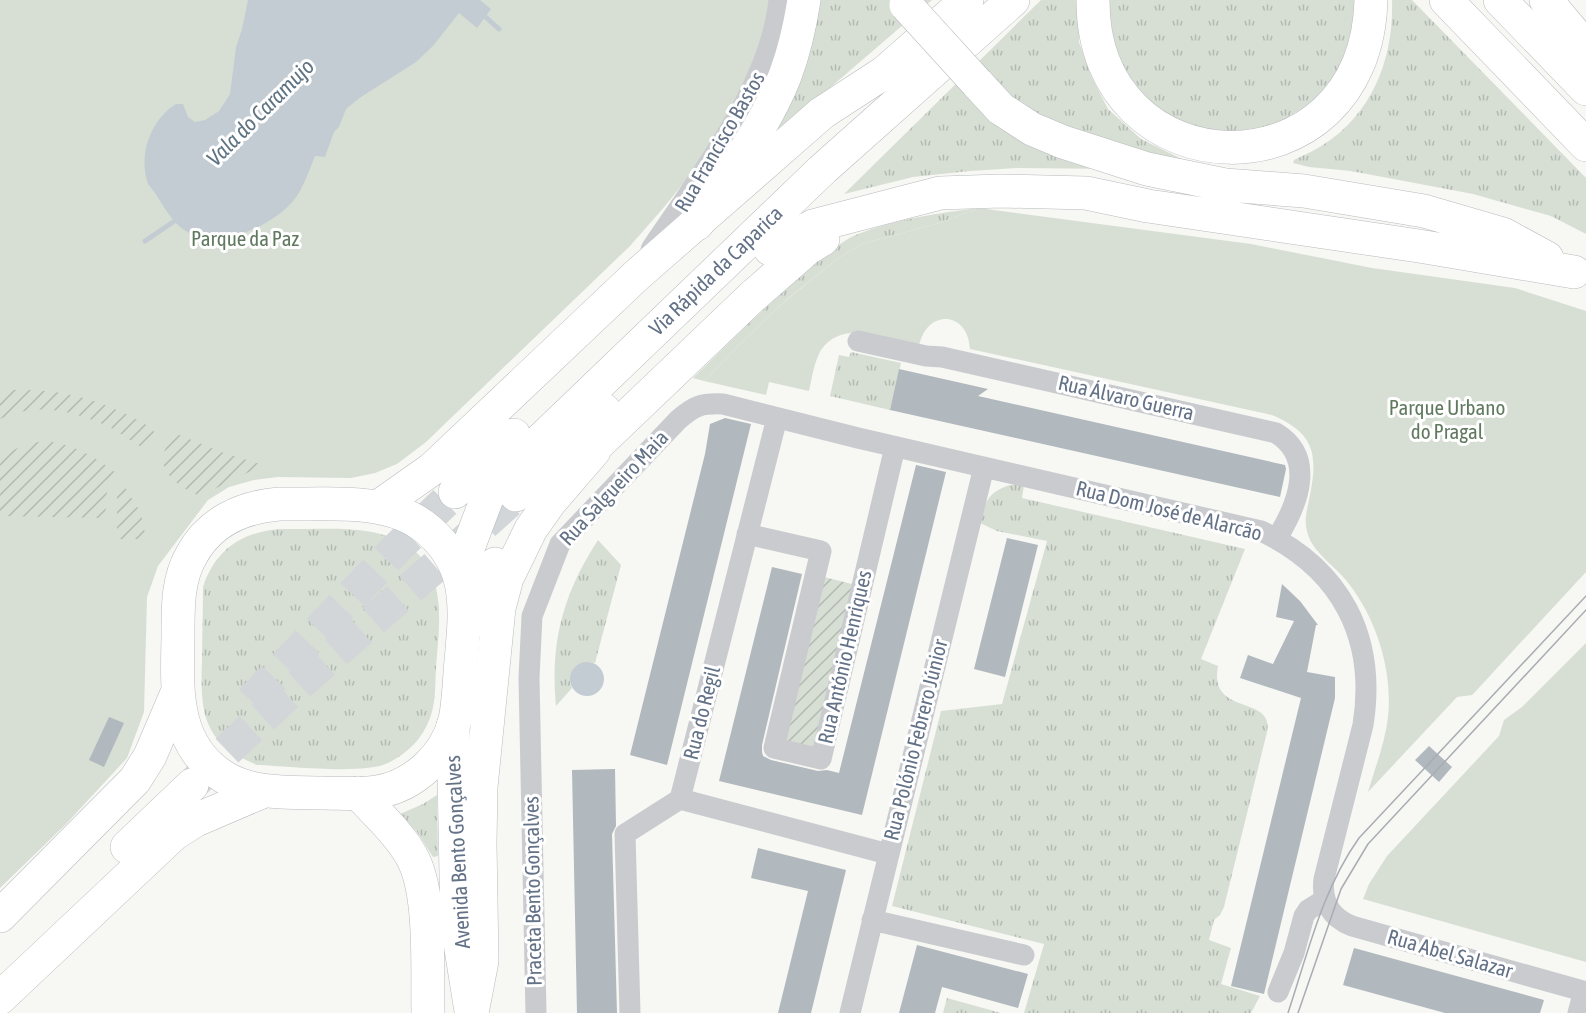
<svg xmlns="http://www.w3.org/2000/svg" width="1586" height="1013" viewBox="0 0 1586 1013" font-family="'Asap Condensed',sans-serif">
<defs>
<pattern id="grass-tufts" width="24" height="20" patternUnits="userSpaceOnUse" patternTransform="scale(1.5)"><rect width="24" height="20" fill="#d7dfd4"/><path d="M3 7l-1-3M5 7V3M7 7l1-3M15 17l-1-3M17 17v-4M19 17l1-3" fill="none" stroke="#b2b9b2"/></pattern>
<pattern id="garden-furrows" width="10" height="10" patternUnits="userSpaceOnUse" patternTransform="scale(1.5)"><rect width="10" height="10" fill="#d7dfd4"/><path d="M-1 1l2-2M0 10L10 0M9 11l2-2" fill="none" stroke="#b2b9b2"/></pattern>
</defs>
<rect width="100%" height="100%" fill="#f7f7f3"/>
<!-- grass -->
<path fill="url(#grass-tufts)" d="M 818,0 L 932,0 L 768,141 Z
M 1041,0 L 1079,0 L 1079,42 L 1091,76 L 1108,109 L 1141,139 L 1190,163 L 1115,169 L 1017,168 L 970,171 L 913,177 L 844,194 Z
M 1105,0 L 1359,0 L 1360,20 L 1333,88 L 1287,118 L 1246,138 L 1175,126 L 1120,75 Z
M 1392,0 L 1412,0 L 1586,178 L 1586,234 L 1551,216 L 1473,194 L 1351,171 L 1309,167 L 1293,163 L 1294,160 C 1303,155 1314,151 1323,145 C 1373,113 1394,57 1392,0 Z
M 979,208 L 939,223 L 862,244 L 837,259 L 786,300 L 740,344 L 704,381 L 693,378 C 730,342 767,305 806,271 C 822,258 839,242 858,234 C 896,219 939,213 979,208 Z
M 851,352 L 901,363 L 890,410 L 830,396 L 839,355 L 849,357 Z
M 1010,485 L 1024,485 L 1022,498 L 1245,549 L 1201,659 L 1218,666 C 1208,717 1275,694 1267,732 L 1224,907 L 1220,915 L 1214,920 L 1209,940 L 1231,948 L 1221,984 L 1260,996 L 1251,1013 L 1024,1013 L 1044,944 L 892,906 L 941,711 L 1002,704 L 1047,541 L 997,531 L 980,523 C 985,502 988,492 1010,485 Z
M 280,529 C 319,530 371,523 405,544 C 449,570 439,625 436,668 C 435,684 436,702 430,718 C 423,738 407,754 388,763 C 364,775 287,766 257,765 C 203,743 200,714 202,661 C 202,637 203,612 203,587 C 215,550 242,532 280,529 Z
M 598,540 L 621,565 L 595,663 L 588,662 L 570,682 L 572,688 L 556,706 C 550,642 563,594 598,540 Z
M 437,795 L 438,856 L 433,857 L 417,832 L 400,814 L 423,804 Z
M 947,998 L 1001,1013 L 943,1013 Z"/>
<!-- park -->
<path fill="#d7dfd4" d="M 0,0 L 774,0 L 758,61 L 701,161 L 665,206 L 630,246 L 426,442 L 397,464 L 375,473 L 351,478 L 278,477 L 254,480 L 229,487 L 208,500 L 158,566 L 147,597 L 144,712 L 127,758 L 67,823 L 0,888 Z
M 979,208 L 1251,244 L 1372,268 L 1515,288 L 1586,311 L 1586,572 L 1475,692 L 1472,695 L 1457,697 L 1368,792 C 1375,768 1385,743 1388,717 C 1393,672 1377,620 1349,584 C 1337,567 1311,552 1307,531 C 1304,520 1307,510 1309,500 C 1318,457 1317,434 1272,415 L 970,349 C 968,311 927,308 919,346 C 889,339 843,318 821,350 C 814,362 812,378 809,391 L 769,382 L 766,395 L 704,381 L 740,344 L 784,302 L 837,259 L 862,244 L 939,223 Z
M 1586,643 L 1586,962 L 1363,899 L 1369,884 L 1387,856 L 1499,736 L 1504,720 L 1522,707 Z"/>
<!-- garden -->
<path fill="url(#garden-furrows)" d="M 12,390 C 63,388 110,402 153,429 C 156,437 154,445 146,449 C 131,443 120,431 105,425 C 70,410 36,402 0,419 L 0,392 Z
M 177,434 L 221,452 L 263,465 L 200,496 C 170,483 147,462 177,434 Z
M 45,441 C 73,444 95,456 117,474 L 107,490 L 105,518 L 0,516 L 0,459 C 13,448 28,443 45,441 Z
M 122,483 L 141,513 L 146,539 L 117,539 L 117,497 Z
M 820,576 L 856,585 L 816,752 L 780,743 Z"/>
<!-- water -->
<path fill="#c4ccd3" d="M 248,0 L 480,0 L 491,9 L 477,28 L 459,13 L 433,46 L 416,62 L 361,97 L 346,109 L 339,127 L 334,132 L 325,157 L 315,156 C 310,168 306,180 300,191 C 283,223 219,252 186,231 C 169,221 161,199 148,184 C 138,156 150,120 176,104 L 183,104 L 188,117 L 195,122 L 205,120 L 219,111 L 230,94 L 236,47 L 242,29 Z
M570 679a17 17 0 1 1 34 0a17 17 0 1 1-34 0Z"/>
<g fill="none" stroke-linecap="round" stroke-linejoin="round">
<!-- stream -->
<path stroke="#c4ccd3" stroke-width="5" d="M 480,12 L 499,29
M 145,241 L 179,218"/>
</g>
<!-- building -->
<path fill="#b1b8be" d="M 899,369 L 988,389 L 978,396 L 1285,465 L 1286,469 L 1280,497 L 890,410 Z
M 725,418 L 751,424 L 667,765 L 630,755 L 705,454 L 710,424 Z
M 916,465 L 946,472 L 862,815 L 719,781 L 772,567 L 802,574 L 762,745 L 762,752 L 763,756 L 771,760 L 818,771 L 827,770 L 839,773 Z
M 1007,538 L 1038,545 L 1005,677 L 974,669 Z
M 1282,584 L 1300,601 L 1318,625 L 1316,625 L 1307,672 L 1335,677 L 1335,698 L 1264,994 L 1231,986 L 1301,698 L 1240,678 L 1248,655 L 1273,664 L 1294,621 L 1276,617 Z
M 109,717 L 124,723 L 104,767 L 89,760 Z
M 1429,746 L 1452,767 L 1439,782 L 1415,760 Z
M 615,769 L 616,826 L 612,834 L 617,1013 L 577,1013 L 572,770 Z
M 758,848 L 846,870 L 811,1013 L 778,1013 L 808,891 L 751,878 Z
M 917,945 L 1028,974 L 1018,1008 L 942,987 L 935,1013 L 899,1013 Z
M 1354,948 L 1544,1000 L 1540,1013 L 1445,1013 L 1343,985 Z"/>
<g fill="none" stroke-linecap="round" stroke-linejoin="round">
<!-- trunk-tunnel -->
<path stroke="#d2d6d8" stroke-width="33" stroke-dasharray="33 16" stroke-linecap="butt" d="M 251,701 L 397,548 L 455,492
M 192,785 C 294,682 409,593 516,495"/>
<defs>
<path id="primary" d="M 453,726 L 457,924 L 471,1011
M 358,793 C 376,813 399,833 412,857 C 432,893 427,970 428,1013"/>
<path id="trunk" d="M 455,492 L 514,435
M 516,495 L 604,410
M 279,504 C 323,505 385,497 422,525 C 471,561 466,607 461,661 C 459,681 459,701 455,720 C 446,756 414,786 377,792 C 359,795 341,793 323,793 C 290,792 253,795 224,777 C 173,745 177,689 178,637 C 178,609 177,581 191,556 C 209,522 242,507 279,504 Z
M 378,507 L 432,469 L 637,275 L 822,113 L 885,72 L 967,0
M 459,572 L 487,498 L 501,478 L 823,169 L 1013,0
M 127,847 L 192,785
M 0,916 L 135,780 L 150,756 L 177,693
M 0,998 L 174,834 L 196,820 L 264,791"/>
<path id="motorway" d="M 1093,0 C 1092,193 1366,200 1371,0
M 1446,0 L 1586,145
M 1500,0 L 1586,89
M 1546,0 L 1578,38 L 1586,55
M 977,83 L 1001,109 L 1032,129 L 1063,142 L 1147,169 L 1225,185 L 1304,191 L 1424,211 L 1503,234 L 1547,258
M 697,224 C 727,176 764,129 785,76 C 794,52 800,26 804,0
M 770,249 L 813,226 L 940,193 L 1001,191 L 1086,193 L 1148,206 L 1419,246 L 1574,272
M 576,465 L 753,296 L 808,248 L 823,239
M 464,630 L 495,564
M 472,1013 L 482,961 L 480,843 L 481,787 L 499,608 L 507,578 L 531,529 L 550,502 L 594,451"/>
</defs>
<!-- primary casing -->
<use href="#primary" stroke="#b9bcc1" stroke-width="34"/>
<!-- trunk casing -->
<use href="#trunk" stroke="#b8bbbf" stroke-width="34"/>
<!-- motorway casing -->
<use href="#motorway" stroke="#b8bbbf" stroke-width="34"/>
<!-- minor -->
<path stroke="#c9cbcf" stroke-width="21" d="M 858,341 L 926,356 L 942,357 L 1276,433 C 1317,458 1297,506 1277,538
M 777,418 L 680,799 L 888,854
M 747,534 L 821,551 L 774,748 L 821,759 L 895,447
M 872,920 L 1024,955
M 1278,992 L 1294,953 L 1304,916 L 1308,910 L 1324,900
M 536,1013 L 529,678 L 532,616 L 560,544 L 678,420 C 694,406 701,403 723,404 L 858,438 L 1261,531 C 1341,569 1377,637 1363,725 L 1324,879 C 1321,901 1331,918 1352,926 L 1586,992
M 630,1013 L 625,834 L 680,799
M 850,1013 L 984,467
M 1578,1013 L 1584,991"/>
<!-- tertiary -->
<path stroke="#c9cbcf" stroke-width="27" d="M 654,250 C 701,180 774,86 782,0"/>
<!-- primary -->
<use href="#primary" stroke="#fff" stroke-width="33"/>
<!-- trunk -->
<use href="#trunk" stroke="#fff" stroke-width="33"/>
<!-- motorway -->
<use href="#motorway" stroke="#fff" stroke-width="33"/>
<!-- tram -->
<path stroke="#a8acb3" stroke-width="1.5" d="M 1288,1013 C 1308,953 1322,890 1359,838 L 1586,596
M 1298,1013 L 1341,889 L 1368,844 L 1586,610"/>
<defs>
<path id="motorway-bridge" d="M 906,5 L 977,83"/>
</defs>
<!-- motorway-bridge casing -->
<use href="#motorway-bridge" stroke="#b8bbbf" stroke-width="34" stroke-linecap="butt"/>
<!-- motorway-bridge -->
<use href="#motorway-bridge" stroke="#fff" stroke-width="33"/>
</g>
<g text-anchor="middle" stroke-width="6" stroke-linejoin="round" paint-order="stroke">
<!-- street labels -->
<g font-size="21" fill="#647287" stroke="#fff">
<text transform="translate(720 142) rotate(-60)" y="7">Rua Francisco Bastos</text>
<text transform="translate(716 271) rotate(-44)" y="7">Via Rápida da Caparica</text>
<text transform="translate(1126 398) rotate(13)" y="7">Rua Álvaro Guerra</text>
<text transform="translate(614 488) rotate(-47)" y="7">Rua Salgueiro Maia</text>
<text transform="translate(1169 511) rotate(14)" y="7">Rua Dom José de Alarcão</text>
<text transform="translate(845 657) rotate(-77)" y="7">Rua António Henriques</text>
<text transform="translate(702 713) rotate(-76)" y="7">Rua do Regil</text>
<text transform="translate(916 740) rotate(-76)" y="7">Rua Polónio Febrero Júnior</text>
<text transform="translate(458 852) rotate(-93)" y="7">Avenida Bento Gonçalves</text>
<text transform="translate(533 891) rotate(-91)" y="7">Praceta Bento Gonçalves</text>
<text transform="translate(1450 954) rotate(16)" y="7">Rua Abel Salazar</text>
</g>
<!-- park labels -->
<g font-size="21" fill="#60795f" stroke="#fff">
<text x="245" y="246">Parque da Paz</text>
<text x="1447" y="415">Parque Urbano<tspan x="1447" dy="24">do Pragal</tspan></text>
</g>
<!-- water labels -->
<g font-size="22" font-style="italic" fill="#5f7483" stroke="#fff">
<text transform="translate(260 112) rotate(-45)" y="8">Vala do Caramujo</text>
</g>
</g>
</svg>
